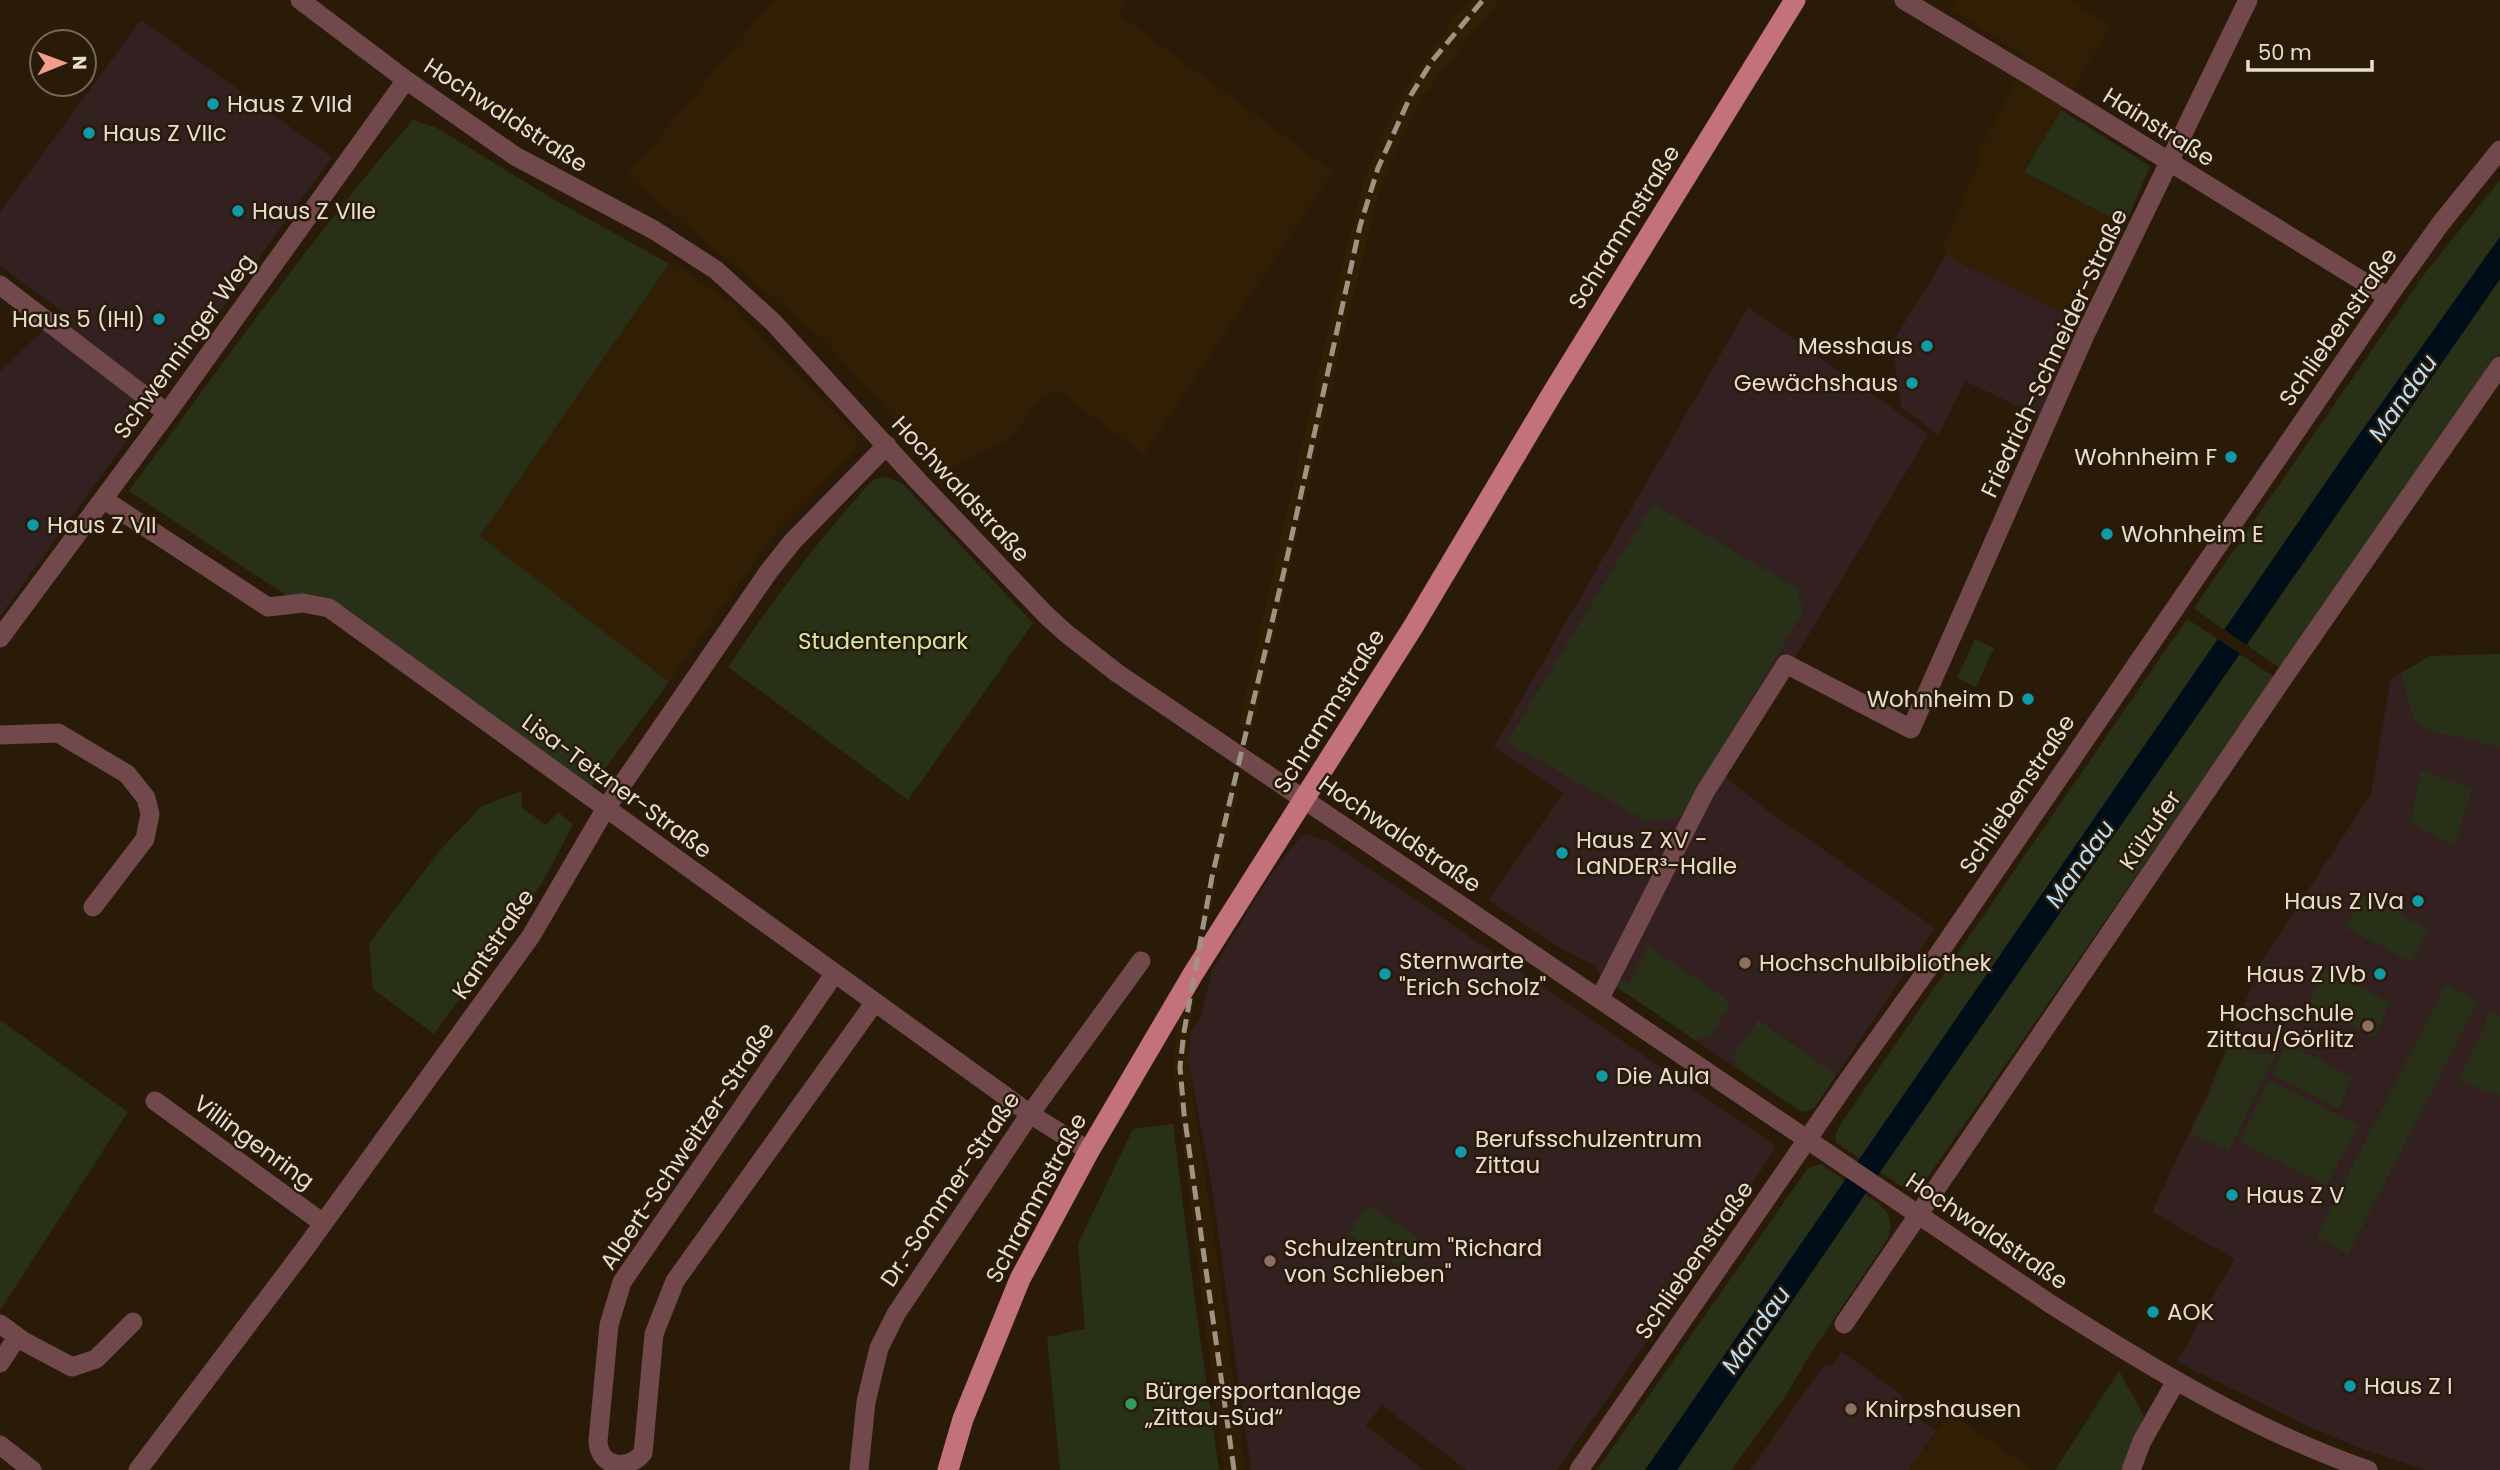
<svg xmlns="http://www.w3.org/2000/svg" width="2500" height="1470" viewBox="0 0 2500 1470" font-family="Poppins,sans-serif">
<rect width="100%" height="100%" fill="#291b08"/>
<!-- built -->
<path fill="#311f05" d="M 773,0 L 1130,0 L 1119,14 L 1333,172 L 1144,454 L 1056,390 L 1041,401 L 1007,440 L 942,474 L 829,345 L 627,176 Z
M 1470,0 L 1500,0 L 1472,33 L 1422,98 L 1399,144 L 1381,188 L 1345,327 L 1253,730 L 1239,724 L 1345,254 L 1364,182 L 1380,138 L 1406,88 L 1455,17 Z
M 1955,0 L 2069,0 L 2111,26 L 2024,172 L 2125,225 L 2079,321 L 1956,261 L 1942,248 L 1980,160 L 1976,157 L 2027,58 L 1950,9 Z
M 669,264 L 676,264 L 734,305 L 763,341 L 857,434 L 855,451 L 771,538 L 669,682 L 479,537 Z
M 1231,778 L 1241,783 L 1221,870 L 1209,875 Z
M 1217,883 L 1209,921 L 1198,936 L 1207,885 Z
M 1194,996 L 1188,1061 L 1217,1257 L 1245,1470 L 1224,1470 L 1173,1068 L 1177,1020 Z
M 1950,1412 L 2033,1470 L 1909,1470 Z"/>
<!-- education -->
<path fill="#332020" d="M 141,20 L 332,157 L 0,616 L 0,371 L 63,312 L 0,266 L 0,212 Z
M 1948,252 L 1956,261 L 2079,321 L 2040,417 L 1965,381 L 1938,435 L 1901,407 L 1892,343 Z
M 1748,307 L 1929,434 L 1724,776 L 1767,810 L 1935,928 L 1815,1107 L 1806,1112 L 1800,1111 L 1602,977 L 1594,966 L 1552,943 L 1489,900 L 1563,793 L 1494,747 Z
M 2500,654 L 2500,1470 L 2425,1470 L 2362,1449 L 2303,1424 L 2177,1362 L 2234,1259 L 2152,1212 L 2208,1092 L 2263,959 L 2371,794 L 2391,677 L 2397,676 L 2430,656 Z
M 1307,834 L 1331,842 L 1776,1146 L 1715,1245 L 1557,1470 L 1466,1470 L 1382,1405 L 1366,1426 L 1424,1470 L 1251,1470 L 1211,1181 L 1188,1061 L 1191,1031 L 1201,1018 L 1212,970 L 1265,883 L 1291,848 L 1301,837 Z
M 1842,1352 L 1901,1394 L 1909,1411 L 1936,1431 L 1909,1470 L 1750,1470 L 1824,1365 L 1832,1366 Z"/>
<!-- green -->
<path fill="#283117" d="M 2061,110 L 2150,166 L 2125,225 L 2024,172 Z
M 413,120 L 437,128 L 548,196 L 669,264 L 480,536 L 669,682 L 590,789 L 344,606 L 316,596 L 290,598 L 129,491 C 221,366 311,238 413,120 Z
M 2500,180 L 2500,237 L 2344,456 L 2224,630 L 2194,608 L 2425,273 Z
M 2500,279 L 2500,353 L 2280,668 L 2247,645 Z
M 885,477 L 902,483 L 1033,623 L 908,800 L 728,667 C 771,603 816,543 868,485 L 875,479 Z
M 1653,504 L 1797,588 L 1803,612 L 1680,818 L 1646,821 L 1507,742 Z
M 2187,619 L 2218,639 L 1860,1159 L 1836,1142 L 1836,1133 L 1840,1125 Z
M 1975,639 L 1994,648 L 1976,687 L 1957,678 Z
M 2240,654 L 2274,677 L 1923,1184 L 1914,1191 L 1907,1190 L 1880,1172 Z
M 2500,654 L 2500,747 L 2431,731 L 2414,720 L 2401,673 L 2430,656 Z
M 2421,770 L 2472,789 L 2454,846 L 2411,823 Z
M 522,791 L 522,808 L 546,825 L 558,812 L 573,825 L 542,883 L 434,1034 L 373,989 L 369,943 L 442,848 L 482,806 Z
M 2363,895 L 2429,930 L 2411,962 L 2346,928 Z
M 1648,946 L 1726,999 L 1730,1006 L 1710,1036 L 1695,1040 L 1617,987 L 1619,980 L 1629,984 Z
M 2325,969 L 2390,1003 L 2374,1037 L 2309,1003 Z
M 2446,984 L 2478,1002 L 2348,1254 L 2316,1237 Z
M 2490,1012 L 2500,1016 L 2500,1095 L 2495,1095 L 2459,1080 Z
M 0,1020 L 128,1112 L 1,1309 L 0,1308 Z
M 1758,1020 L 1836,1075 L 1815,1107 L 1806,1112 L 1800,1111 L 1740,1070 L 1733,1056 Z
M 2235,1029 C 2242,1053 2253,1059 2277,1051 L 2229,1151 L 2190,1133 L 2211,1091 Z
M 2287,1043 L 2353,1077 L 2338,1109 L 2272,1074 Z
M 2269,1080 L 2359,1126 L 2326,1186 L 2240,1141 Z
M 1173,1124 L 1197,1317 L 1219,1470 L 1060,1470 L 1047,1337 L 1085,1329 L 1078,1244 L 1133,1129 Z
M 1821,1164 L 1845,1181 L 1645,1470 L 1597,1470 L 1808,1168 Z
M 1865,1194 C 1885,1208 1896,1214 1887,1240 L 1813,1350 L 1784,1398 L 1731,1470 L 1677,1470 Z
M 1367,1205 L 1418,1237 L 1400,1266 L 1349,1234 Z
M 2119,1371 L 2144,1416 L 2121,1470 L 2055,1470 Z"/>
<!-- water -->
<path fill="#000e1a" d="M 2500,237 L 2500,279 L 1880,1172 L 1705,1429 L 1677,1470 L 1645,1470 L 2344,456 Z"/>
<!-- pier -->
<path fill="#291b08" d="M 2222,628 L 2249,647 L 2243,656 L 2215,637 Z"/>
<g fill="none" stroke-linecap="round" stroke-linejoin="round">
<!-- minor -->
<path stroke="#71494d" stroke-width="19" d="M 300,0 L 406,80 L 515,156 L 654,230 L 716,270 L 773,322 L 919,482 L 1046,615 L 1067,634 L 1117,673 L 2049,1303 C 2150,1367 2254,1431 2368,1470
M 1904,0 L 2044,84 L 2388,297
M 0,285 L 167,413
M 103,499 L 268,607 L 303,603 L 329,608 L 1030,1114 L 1089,1151
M 0,638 L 167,413 L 406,80
M 0,735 L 58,733 L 127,774 L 146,798 L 150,814 L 145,839 L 93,907
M 835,973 L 622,1282 L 609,1325 L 598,1441 C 599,1469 630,1470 643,1453 L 654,1334 L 675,1281 L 875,1002
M 1600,998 L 1705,792 L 1786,664 L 1911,729 L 2086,333 L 2248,0
M 155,1101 L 323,1223
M 0,1324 L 23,1341 L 72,1367 L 96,1359 L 133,1322
M 1844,1324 L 2284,677 L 2500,366
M 0,1363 L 17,1337
M 0,1445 L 32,1470
M 138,1470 L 304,1250 L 531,936 L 606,808 L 769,571 L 793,541 L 887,445
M 859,1470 L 866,1402 L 879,1348 L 896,1314 L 1030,1114 L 1141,961
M 1579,1470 L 1849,1079 L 1935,959 L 2388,297 L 2441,223 L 2500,150
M 2131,1470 L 2142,1441 L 2176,1381"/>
<!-- major -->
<path stroke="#c3727b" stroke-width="21" d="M 948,1470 L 963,1419 L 1020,1279 L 1089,1151 L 1193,974 L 1413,627 L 1553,392 L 1795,0"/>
<!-- rail -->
<path stroke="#9e9485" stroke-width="5" stroke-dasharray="14 7" stroke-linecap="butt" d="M 1234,1470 L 1184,1113 L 1180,1067 L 1184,1032 L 1212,877 L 1285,567 L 1360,226 L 1378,168 L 1411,95 L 1432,61 L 1483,0"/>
</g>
<!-- markers -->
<g fill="#0f9aa8" stroke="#291b08" stroke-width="2.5">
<circle cx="213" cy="104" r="7"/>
<circle cx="89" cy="133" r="7"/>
<circle cx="238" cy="211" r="7"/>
<circle cx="159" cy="319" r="7"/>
<circle cx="1927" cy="346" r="7"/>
<circle cx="1912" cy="383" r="7"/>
<circle cx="2231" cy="457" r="7"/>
<circle cx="33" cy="525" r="7"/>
<circle cx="2107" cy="534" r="7"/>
<circle cx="2028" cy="699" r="7"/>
<circle cx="1562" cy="853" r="7"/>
<circle cx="2418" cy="901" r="7"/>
<circle cx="1385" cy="974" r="7"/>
<circle cx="2380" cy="974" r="7"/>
<circle cx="1602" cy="1076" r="7"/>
<circle cx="1461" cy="1152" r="7"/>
<circle cx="2232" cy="1195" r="7"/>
<circle cx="2153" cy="1312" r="7"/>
<circle cx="2350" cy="1386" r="7"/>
</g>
<g fill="#8d6e63" stroke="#291b08" stroke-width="2.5">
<circle cx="1745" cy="963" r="7"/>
<circle cx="2368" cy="1026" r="7"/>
<circle cx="1270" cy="1261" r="7"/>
<circle cx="1851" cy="1409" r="7"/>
</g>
<circle fill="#2e9e5b" stroke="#291b08" stroke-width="2.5" cx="1131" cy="1404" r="7"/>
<g text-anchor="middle" stroke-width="5" stroke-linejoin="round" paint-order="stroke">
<!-- poi labels -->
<g font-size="23" fill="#e6ddd1" stroke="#291b08" text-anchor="start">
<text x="227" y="112">Haus Z VIId</text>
<text x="103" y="141">Haus Z VIIc</text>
<text x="252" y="219">Haus Z VIIe</text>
<text x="145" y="327" text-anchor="end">Haus 5 (IHI)</text>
<text x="1913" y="354" text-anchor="end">Messhaus</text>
<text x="1898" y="391" text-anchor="end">Gewächshaus</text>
<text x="2217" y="465" text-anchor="end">Wohnheim F</text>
<text x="47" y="533">Haus Z VII</text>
<text x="2121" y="542">Wohnheim E</text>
<text x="2014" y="707" text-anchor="end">Wohnheim D</text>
<text x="1576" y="848">Haus Z XV -<tspan x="1576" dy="26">LaNDER³-Halle</tspan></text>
<text x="2404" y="909" text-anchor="end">Haus Z IVa</text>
<text x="1399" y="969">Sternwarte<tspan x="1399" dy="26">"Erich Scholz"</tspan></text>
<text x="1759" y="971">Hochschulbibliothek</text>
<text x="2366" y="982" text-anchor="end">Haus Z IVb</text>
<text x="2354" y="1021" text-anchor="end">Hochschule<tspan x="2354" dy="26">Zittau/Görlitz</tspan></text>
<text x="1616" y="1084">Die Aula</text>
<text x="1475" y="1147">Berufsschulzentrum<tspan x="1475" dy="26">Zittau</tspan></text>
<text x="2246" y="1203">Haus Z V</text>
<text x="1284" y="1256">Schulzentrum "Richard<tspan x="1284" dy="26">von Schlieben"</tspan></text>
<text x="2167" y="1320">AOK</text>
<text x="2364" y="1394">Haus Z I</text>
<text x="1145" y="1399">Bürgersportanlage<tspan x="1145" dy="26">„Zittau-Süd“</tspan></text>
<text x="1865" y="1417">Knirpshausen</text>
</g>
<!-- street labels -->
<g font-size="23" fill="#e6ddd1" stroke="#291b08">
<text transform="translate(506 115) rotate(33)" y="8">Hochwaldstraße</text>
<text transform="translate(2159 127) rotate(32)" y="8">Hainstraße</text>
<text transform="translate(1624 227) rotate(-58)" y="8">Schrammstraße</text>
<text transform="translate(2338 327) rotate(-55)" y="8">Schliebenstraße</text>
<text transform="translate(184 346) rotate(-54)" y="8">Schwenninger Weg</text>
<text transform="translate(2054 353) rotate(-65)" y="8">Friedrich-Schneider-Straße</text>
<text transform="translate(961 489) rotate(47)" y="8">Hochwaldstraße</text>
<text transform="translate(1329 711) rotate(-58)" y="8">Schrammstraße</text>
<text transform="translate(617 786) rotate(36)" y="8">Lisa-Tetzner-Straße</text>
<text transform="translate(2017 794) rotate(-56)" y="8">Schliebenstraße</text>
<text transform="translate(2150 830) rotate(-56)" y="8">Külzufer</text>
<text transform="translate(1400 834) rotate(34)" y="8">Hochwaldstraße</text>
<text transform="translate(493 944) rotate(-56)" y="8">Kantstraße</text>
<text transform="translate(254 1142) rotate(36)" y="8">Villingenring</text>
<text transform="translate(687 1146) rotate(-56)" y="8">Albert-Schweitzer-Straße</text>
<text transform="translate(950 1189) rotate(-56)" y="8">Dr.-Sommer-Straße</text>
<text transform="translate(1036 1198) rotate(-62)" y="8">Schrammstraße</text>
<text transform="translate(1987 1231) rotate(34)" y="8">Hochwaldstraße</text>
<text transform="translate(1694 1260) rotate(-55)" y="8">Schliebenstraße</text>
</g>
<!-- park labels -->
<g font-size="23" fill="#d1eaa7" stroke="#291b08">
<text x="883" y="649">Studentenpark</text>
</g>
<!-- water labels -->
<g font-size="24" font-style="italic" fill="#b7def8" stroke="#291b08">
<text transform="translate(2403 398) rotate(-55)" y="8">Mandau</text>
<text transform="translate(2080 864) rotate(-55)" y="8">Mandau</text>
<text transform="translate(1756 1330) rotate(-55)" y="8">Mandau</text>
</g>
</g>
<!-- north arrow -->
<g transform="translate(63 63) rotate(89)"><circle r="33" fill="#291b08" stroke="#756958" stroke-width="2"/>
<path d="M0-5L12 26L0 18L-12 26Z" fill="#f49d8d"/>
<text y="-10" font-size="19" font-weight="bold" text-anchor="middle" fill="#e6ddd1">N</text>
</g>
<!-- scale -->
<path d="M2248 60v10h124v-10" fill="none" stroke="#e6ddd1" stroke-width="3.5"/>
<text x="2258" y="60" font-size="21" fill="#e6ddd1" stroke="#291b08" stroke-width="5" paint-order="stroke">50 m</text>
</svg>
